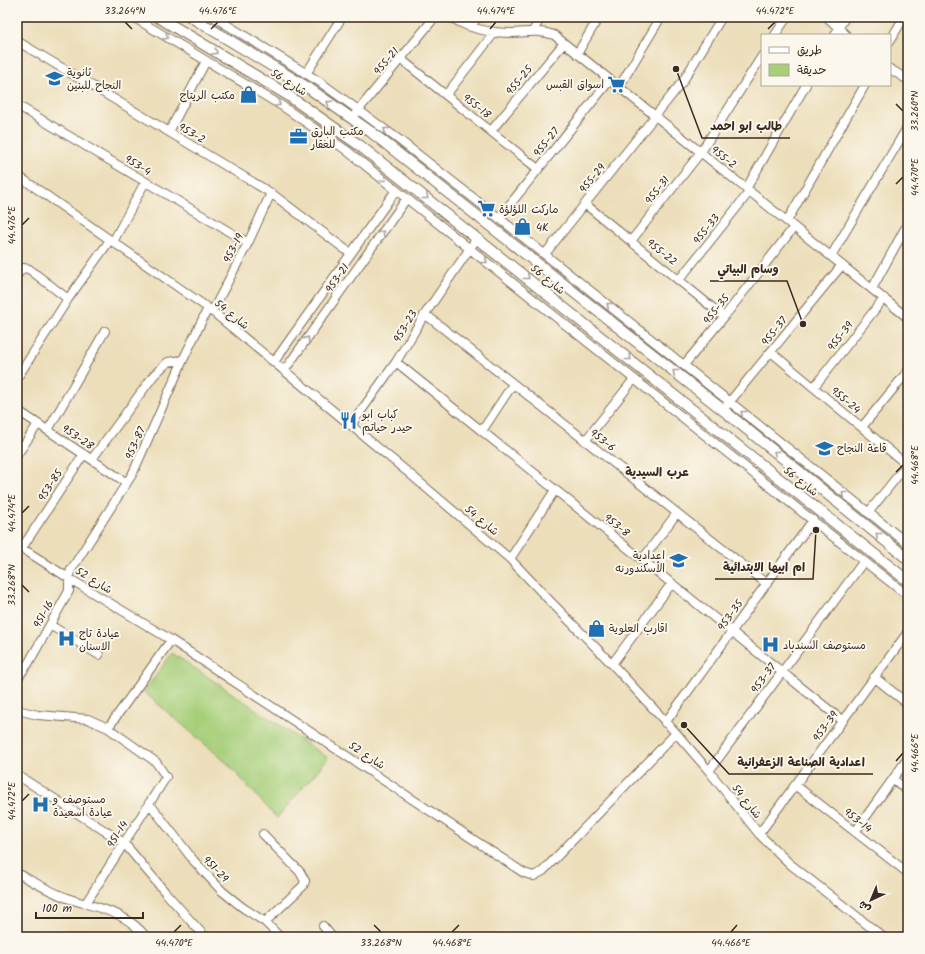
<svg xmlns="http://www.w3.org/2000/svg" width="925" height="954" viewBox="0 0 925 954" font-family="Kalam,'Playpen Sans Arabic',sans-serif">
<rect width="100%" height="100%" fill="#fbf7ec"/>
<filter id="ink" filterUnits="userSpaceOnUse"><feTurbulence type="fractalNoise" baseFrequency=".025" numOctaves="2"/><feDisplacementMap in="SourceGraphic" scale="8" xChannelSelector="R" yChannelSelector="G"/><feConvolveMatrix kernelMatrix="1 2 1 2 8 2 1 2 1" color-interpolation-filters="sRGB"/></filter>
<filter id="wash" filterUnits="userSpaceOnUse"><feTurbulence type="fractalNoise" baseFrequency=".012" numOctaves="4" result="noise"/><feDisplacementMap in="SourceGraphic" scale="16" xChannelSelector="R" yChannelSelector="G"/><feGaussianBlur stdDeviation="0.9" result="paint"/><feColorMatrix in="noise" values="0 0 0 0 0 0 0 0 0 0 0 0 0 0 0 0 0 1.4 0 .05"/><feComposite in="paint" operator="in"/></filter>
<g filter="url(#wash)">
<rect width="100%" height="100%" fill="#ecdeba"/>
<!-- green -->
<path fill="#a7cf7a" stroke="#717c4c" d="M 172,653 L 328,758 L 277,818 L 227,763 L 144,692 Z"/>
</g>
<g filter="url(#ink)">
<g fill="none" stroke-linecap="round" stroke-linejoin="round">
<defs>
<path id="minor" d="M 133,17 L 282,106 L 346,150 L 470,249 L 908,596
M 214,17 L 320,82 L 398,139 L 499,218 L 908,544
M 451,17 C 469,30 492,33 514,33 C 528,32 540,30 554,35 L 908,318
M 827,17 L 846,35
M 471,27 L 477,17
M 533,31 L 541,17
M 775,35 L 787,17
M 835,35 L 845,17
M 17,41 L 271,193 L 350,253
M 890,41 L 904,17
M 577,54 L 599,17
M 402,60 L 538,169
M 890,69 L 908,80
M 306,74 L 342,17
M 619,87 L 661,17
M 446,95 L 495,32
M 17,105 L 248,243
M 356,113 L 435,17
M 491,131 L 564,43
M 169,132 L 206,61
M 17,175 L 208,308 L 410,474 L 510,559 L 551,602 L 612,664 L 676,733 L 709,771 L 759,834 L 790,864 L 883,937
M 746,189 L 806,85
M 585,204 L 724,317
M 499,218 L 610,80
M 787,221 L 865,85
M 631,241 L 701,152 L 762,56
M 113,242 L 145,182
M 545,254 L 683,81 L 722,17
M 831,256 L 908,126
M 17,275 L 23,268 L 29,269 L 68,299
M 679,280 L 750,191
M 872,289 L 908,223
M 212,312 L 248,243 L 271,193
M 425,314 L 767,584
M 771,352 L 907,465
M 274,362 L 396,190
M 396,362 L 843,721
M 684,365 L 724,317 L 794,227
M 284,371 L 407,198
M 17,378 L 68,299 L 110,240
M 814,387 L 884,298
M 727,405 L 842,265
M 17,410 L 127,483
M 351,425 L 396,362 L 425,314 L 477,238
M 862,427 L 908,371
M 48,430 L 105,331
M 482,431 L 513,384
M 585,441 L 634,379
M 17,455 L 38,424
M 92,459 L 154,375 L 168,362 L 183,360
M 868,513 L 908,463
M 17,545 L 70,579 L 171,640 L 524,873 L 534,876 L 543,871 L 676,733
M 22,548 L 84,454
M 510,559 L 555,490
M 642,560 L 677,513
M 50,625 L 99,655
M 612,664 L 672,583
M 874,677 L 908,704
M 17,679 L 28,664 L 69,591 L 69,575 L 71,570 L 133,473 L 183,360 L 208,308
M 17,710 L 38,715 L 88,719 L 108,728 L 156,762 L 166,777 L 86,903
M 665,723 L 813,520
M 108,728 L 171,640
M 709,771 L 864,561
M 17,775 L 124,843 L 165,892 L 205,937
M 893,779 L 908,791
M 795,785 L 908,873
M 149,803 L 194,861 L 222,891 L 242,907 L 265,922 L 280,937
M 855,832 L 908,758
M 263,834 L 300,872 L 305,881 L 303,886 L 265,922
M 759,834 L 908,632
M 17,873 C 34,882 52,893 70,899 C 98,908 127,912 146,937
M 323,926 L 332,937"/>
<path id="tertiary" d="M 158,17 L 286,94 L 359,145 L 908,581
M 191,17 L 310,89 L 371,132 L 723,410 L 908,559"/>
</defs>
<!-- minor casing -->
<use href="#minor" stroke="#796955" stroke-width="10"/>
<!-- tertiary casing -->
<use href="#tertiary" stroke="#796955" stroke-width="12"/>
<!-- minor -->
<use href="#minor" stroke="#fff" stroke-width="8"/>
<!-- tertiary -->
<use href="#tertiary" stroke="#fff" stroke-width="10"/>
</g>
<!-- one-way arrows -->
<defs><path id="oneway-chevron" d="M-2-3.5L2.5 0L-2 3.5" fill="none" stroke-width="1.6" stroke-linecap="round" stroke-linejoin="round"/></defs>
<g stroke="#a79f9a">
<use href="#oneway-chevron" transform="translate(166 37) rotate(31)"/>
<use href="#oneway-chevron" transform="translate(215 52) rotate(31)"/>
<use href="#oneway-chevron" transform="translate(329 103) rotate(-146)"/>
<use href="#oneway-chevron" transform="translate(278 104) rotate(31)"/>
<use href="#oneway-chevron" transform="translate(386 130) rotate(-143)"/>
<use href="#oneway-chevron" transform="translate(384 179) rotate(39)"/>
<use href="#oneway-chevron" transform="translate(426 197) rotate(39)"/>
<use href="#oneway-chevron" transform="translate(382 233) rotate(-55)"/>
<use href="#oneway-chevron" transform="translate(485 261) rotate(38)"/>
<use href="#oneway-chevron" transform="translate(527 277) rotate(39)"/>
<use href="#oneway-chevron" transform="translate(609 305) rotate(-141)"/>
<use href="#oneway-chevron" transform="translate(307 339) rotate(-55)"/>
<use href="#oneway-chevron" transform="translate(629 358) rotate(39)"/>
<use href="#oneway-chevron" transform="translate(675 372) rotate(-142)"/>
<use href="#oneway-chevron" transform="translate(743 413) rotate(-141)"/>
<use href="#oneway-chevron" transform="translate(776 453) rotate(-141)"/>
<use href="#oneway-chevron" transform="translate(844 494) rotate(-141)"/>
<use href="#oneway-chevron" transform="translate(878 535) rotate(-141)"/>
</g>
</g>
<!-- ticks -->
<path fill="none" stroke="#3b2a1e" stroke-width="1.5" d="M 125,22 L 132,29M 211,29 L 218,22M 490,29 L 496,22M 768,29 L 775,22M 896,104 L 903,111M 896,184 L 903,177M 22,225 L 29,218M 896,472 L 903,465M 22,513 L 29,506M 22,585 L 29,592M 896,761 L 903,753M 22,801 L 29,794M 374,925 L 381,932M 174,932 L 181,925M 452,932 L 459,925M 731,932 L 737,925"/>
<!-- icons -->
<defs>
<symbol id="school-bare" viewBox="-9 -9 18 18"><path d="M0-5L7-2L0 1L-7-2ZM-4 1L0 2.5L4 1V4Q0 6-4 4Z" fill="#1f6fb2" stroke="#fbf7ec" stroke-width="2.5" paint-order="stroke"/></symbol>
<symbol id="supermarket-bare" viewBox="-9 -9 18 18"><path d="M-6-5.5h2.5l.6 2H6L4.5 2H-2.5L-4.4-4H-6ZM-1.5 3.2a1.3 1.3 0 1 0 .1 0ZM3 3.2a1.3 1.3 0 1 0 .1 0Z" fill="#1f6fb2" stroke="#fbf7ec" stroke-width="2.5" paint-order="stroke"/></symbol>
<symbol id="shop-bare" viewBox="-9 -9 18 18"><path d="M-5-2.5h2.3a2.7 3.5 0 0 1 5.4 0H5L5.5 6h-11ZM-1.5-2.5h3a1.5 2.3 0 0 0-3 0Z" fill="#1f6fb2" stroke="#fbf7ec" stroke-width="2.5" paint-order="stroke"/></symbol>
<symbol id="office-bare" viewBox="-9 -9 18 18"><path d="M-6-3h4V-5.5h4V-3h4V5H-6ZM-1-4.5V-3h2v-1.5ZM-6 0V1H6V0Z" fill="#1f6fb2" stroke="#fbf7ec" stroke-width="2.5" paint-order="stroke"/></symbol>
<symbol id="restaurant-bare" viewBox="-9 -9 18 18"><path d="M-5-6h1v4h1v-4h1v4h1v-4h1v5L-1.5 .5V6h-2V.5L-5-1ZM5-6V6H3V1.5H1.5Q1.5-4 5-6Z" fill="#1f6fb2" stroke="#fbf7ec" stroke-width="2.5" paint-order="stroke"/></symbol>
<symbol id="hospital-bare" viewBox="-9 -9 18 18"><path d="M-5-5h3v3.5h4V-5h3V5h-3V1.5h-4V5h-3Z" fill="#1f6fb2" stroke="#fbf7ec" stroke-width="2.5" paint-order="stroke"/></symbol>
</defs>
<g fill-rule="evenodd">
<use href="#school-bare" x="42" y="66" width="25" height="25"/>
<use href="#supermarket-bare" x="604" y="72" width="25" height="25"/>
<use href="#shop-bare" x="236" y="82" width="25" height="25"/>
<use href="#office-bare" x="286" y="124" width="25" height="25"/>
<use href="#supermarket-bare" x="474" y="196" width="25" height="25"/>
<use href="#shop-bare" x="510" y="214" width="25" height="25"/>
<use href="#restaurant-bare" x="336" y="408" width="25" height="25"/>
<use href="#school-bare" x="812" y="436" width="25" height="25"/>
<use href="#school-bare" x="666" y="548" width="25" height="25"/>
<use href="#shop-bare" x="584" y="616" width="25" height="25"/>
<use href="#hospital-bare" x="54" y="626" width="25" height="25"/>
<use href="#hospital-bare" x="758" y="632" width="25" height="25"/>
<use href="#hospital-bare" x="28" y="792" width="25" height="25"/>
</g>
<g text-anchor="middle" stroke-width="4" stroke-linejoin="round" paint-order="stroke">
<!-- street labels -->
<g font-size="11" fill="#3b2a1e" stroke="#fbf7ec">
<text transform="translate(386 61) rotate(-50)" y="4">955-21</text>
<text transform="translate(519 80) rotate(-50)" y="4">955-25</text>
<text transform="translate(289 82) rotate(32)" y="4">شارع 56</text>
<text transform="translate(477 106) rotate(39)" y="4">955-18</text>
<text transform="translate(192 133) rotate(31)" y="4">953-2</text>
<text transform="translate(546 142) rotate(-51)" y="4">955-27</text>
<text transform="translate(724 157) rotate(39)" y="4">955-2</text>
<text transform="translate(138 165) rotate(31)" y="4">953-4</text>
<text transform="translate(592 178) rotate(-51)" y="4">955-29</text>
<text transform="translate(657 190) rotate(-52)" y="4">955-31</text>
<text transform="translate(706 229) rotate(-51)" y="4">955-33</text>
<text transform="translate(233 248) rotate(-63)" y="4">953-19</text>
<text transform="translate(662 252) rotate(39)" y="4">955-22</text>
<text transform="translate(337 278) rotate(-55)" y="4">953-21</text>
<text transform="translate(548 279) rotate(39)" y="4">شارع 56</text>
<text transform="translate(716 309) rotate(-51)" y="4">955-35</text>
<text transform="translate(232 314) rotate(39)" y="4">شارع 54</text>
<text transform="translate(405 326) rotate(-59)" y="4">953-23</text>
<text transform="translate(774 331) rotate(-51)" y="4">955-37</text>
<text transform="translate(840 336) rotate(-52)" y="4">955-39</text>
<text transform="translate(846 400) rotate(40)" y="4">955-24</text>
<text transform="translate(78 437) rotate(34)" y="4">953-28</text>
<text transform="translate(603 440) rotate(38)" y="4">953-6</text>
<text transform="translate(135 443) rotate(-66)" y="4">953-87</text>
<text transform="translate(801 481) rotate(38)" y="4">شارع 56</text>
<text transform="translate(50 485) rotate(-57)" y="4">953-85</text>
<text transform="translate(482 520) rotate(40)" y="4">شارع 54</text>
<text transform="translate(617 525) rotate(39)" y="4">953-8</text>
<text transform="translate(94 580) rotate(31)" y="4">شارع 52</text>
<text transform="translate(43 614) rotate(-61)" y="4">951-16</text>
<text transform="translate(730 615) rotate(-54)" y="4">953-35</text>
<text transform="translate(763 678) rotate(-54)" y="4">953-37</text>
<text transform="translate(825 726) rotate(-54)" y="4">953-39</text>
<text transform="translate(367 755) rotate(33)" y="4">شارع 52</text>
<text transform="translate(747 801) rotate(52)" y="4">شارع 54</text>
<text transform="translate(858 820) rotate(38)" y="4">953-14</text>
<text transform="translate(117 834) rotate(-58)" y="4">951-14</text>
<text transform="translate(216 869) rotate(46)" y="4">951-29</text>
</g>
<!-- poi labels -->
<g font-size="11" fill="#3b2a1e" stroke="#fbf7ec" text-anchor="start">
<text x="67" y="76">ثانوية<tspan x="67" dy="13">النجاح للبنين</tspan></text>
<text x="604" y="88" text-anchor="end">اسواق القبس</text>
<text x="235" y="99" text-anchor="end">مكتب الريتاج</text>
<text x="311" y="135">مكتب البارق<tspan x="311" dy="13">للعقار</tspan></text>
<text x="499" y="213">ماركت اللؤلؤة</text>
<text x="536" y="231">4K</text>
<text x="362" y="418">كباب ابو<tspan x="362" dy="13">حيدر حياتم</tspan></text>
<text x="837" y="452">قاعة النجاح</text>
<text x="665" y="559" text-anchor="end">اعدادية<tspan x="665" dy="13">الأسكندورنه</tspan></text>
<text x="609" y="632">اقارب العلوية</text>
<text x="79" y="637">عيادة تاج<tspan x="79" dy="13">الاسنان</tspan></text>
<text x="783" y="649">مستوصف السندباد</text>
<text x="53" y="803">مستوصف و<tspan x="53" dy="13">عيادة اسعيدة</tspan></text>
</g>
<!-- neighbourhood labels -->
<g font-size="12" font-weight="bold" fill="#3b2a1e" stroke="#fbf7ec">
<text x="657" y="476">عرب السيدية</text>
</g>
</g>
<!-- callouts -->
<path fill="none" stroke="#3b2a1e" stroke-width="1.5" d="M676 69L702 138H790M803 324L787 281H710M816 530L813 579H715M684 725L729 774H873"/>
<g fill="#3b2a1e" stroke="#fbf7ec" stroke-width="1.5">
<circle cx="676" cy="69" r="4"/>
<circle cx="803" cy="324" r="4"/>
<circle cx="816" cy="530" r="4"/>
<circle cx="684" cy="725" r="4"/>
</g>
<g font-size="12" text-anchor="middle" font-weight="bold" fill="#3b2a1e" stroke="#fbf7ec" stroke-width="4" stroke-linejoin="round" paint-order="stroke">
<text x="746" y="130">طالب ابو احمد</text>
<text x="748" y="273">وسام البياتي</text>
<text x="764" y="571">ام ابيها الابتدائية</text>
<text x="801" y="766">اعدادية الصناعة الزعفرانية</text>
</g>
<!-- margin -->
<rect width="925" height="954" fill="none" stroke="#fbf7ec" stroke-width="44"/>
<!-- legend -->
<rect x="761" y="34" width="130" height="52" fill="#fbf7ec" stroke="#aea59a"/>
<rect x="769" y="47" width="20" height="6" fill="#ffffff" stroke="#aea59a"/>
<text x="797" y="54" font-size="12" fill="#3b2a1e">طريق</text>
<rect x="769" y="64" width="20" height="12" fill="#a7cf7a" stroke="#aea59a"/>
<text x="797" y="74" font-size="12" fill="#3b2a1e">حديقة</text>
<!-- north arrow -->
<g transform="translate(871 900) rotate(224)" stroke="#fbf7ec" stroke-width="3" paint-order="stroke">
<path d="M0-3L7 15L0 10L-7 15Z" fill="#3b2a1e"/>
<text y="-6" font-size="11" font-weight="bold" text-anchor="middle" fill="#3b2a1e">ش</text>
</g>
<!-- scale -->
<path d="M36 912v6h107v-6" fill="none" stroke="#3b2a1e" stroke-width="2"/>
<text x="42" y="912" font-size="12" fill="#3b2a1e" stroke="#fbf7ec" stroke-width="3" paint-order="stroke">100 m</text>
<rect x="22" y="22" width="881" height="910" fill="none" stroke="#3b2a1e" stroke-width="1.5"/>
<g font-size="10" text-anchor="middle" fill="#3b2a1e">
<text x="125" y="14">33.264°N</text>
<text x="218" y="14">44.476°E</text>
<text x="496" y="14">44.474°E</text>
<text x="775" y="14">44.472°E</text>
<text transform="translate(914 111) rotate(-90)" y="4">33.260°N</text>
<text transform="translate(914 177) rotate(-90)" y="4">44.470°E</text>
<text transform="translate(11 225) rotate(-90)" y="4">44.476°E</text>
<text transform="translate(914 465) rotate(-90)" y="4">44.468°E</text>
<text transform="translate(11 513) rotate(-90)" y="4">44.474°E</text>
<text transform="translate(11 585) rotate(-90)" y="4">33.268°N</text>
<text transform="translate(914 753) rotate(-90)" y="4">44.466°E</text>
<text transform="translate(11 801) rotate(-90)" y="4">44.472°E</text>
<text x="174" y="946">44.470°E</text>
<text x="381" y="946">33.268°N</text>
<text x="452" y="946">44.468°E</text>
<text x="731" y="946">44.466°E</text>
</g>
</svg>
